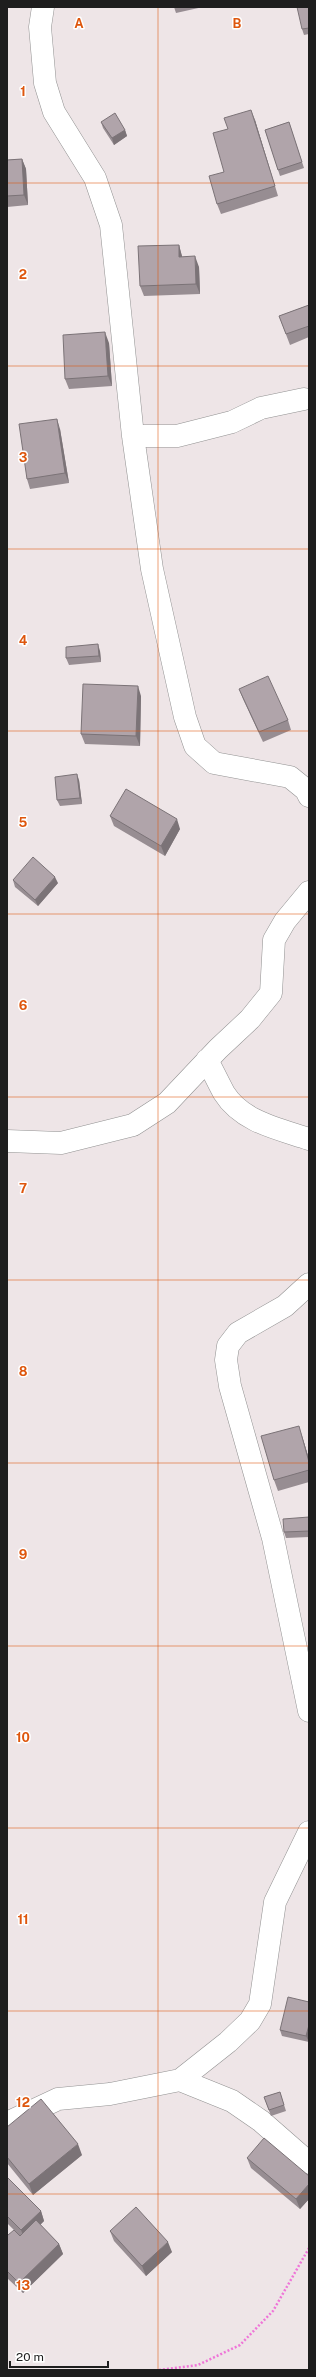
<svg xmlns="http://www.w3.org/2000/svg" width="316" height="2377" viewBox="0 0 316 2377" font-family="'Public Sans',sans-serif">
<rect width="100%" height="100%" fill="#eee5e7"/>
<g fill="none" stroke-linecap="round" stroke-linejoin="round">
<defs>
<path id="minor" d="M 43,7 L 40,27 L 45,83 L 54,112 L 95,178 L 111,225 L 133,436 L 152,569 L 185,717 L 195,746 L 214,763 L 290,777 L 306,790 L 309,796
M 133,436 L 177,436 L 232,422 L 261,408 L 304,399
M 207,1060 C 213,1071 218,1082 224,1093 C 242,1122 279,1129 309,1139
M 7,1141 L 61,1143 L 133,1125 L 167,1103 L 218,1049 L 250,1019 L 271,993 L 274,940 L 285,921 L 309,892
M 309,1284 L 285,1306 L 238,1333 L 228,1346 L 226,1360 L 230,1386 L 273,1538 L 309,1711
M 180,2080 L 228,2042 L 250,2021 L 260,2004 L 275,1902 L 309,1832
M 7,2123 L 58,2099 L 110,2094 L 180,2080 L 232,2101 L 261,2121 L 309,2163"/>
</defs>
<!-- minor casing -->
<use href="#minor" stroke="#929292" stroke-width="23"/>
<!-- path -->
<path stroke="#ef75d8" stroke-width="2.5" stroke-dasharray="2 2" stroke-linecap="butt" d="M 159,2370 L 198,2365 L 240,2345 L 273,2311 L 309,2248"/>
<!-- minor -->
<use href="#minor" stroke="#fff" stroke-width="22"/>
</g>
<!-- wall -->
<path fill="#978d92" d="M 174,7 L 203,7 L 176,13 Z
M 309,7 L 309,34 L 304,35 L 302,29 Z
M 255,120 L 278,196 L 221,214 L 217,204 L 224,172 Z
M 101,122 L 125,130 L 127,136 L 114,145 L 103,128 Z
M 289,122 L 304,168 L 280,176 L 265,130 Z
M 22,159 L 26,169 L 28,205 L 7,207 L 7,160 Z
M 179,245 L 182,257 L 199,267 L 200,294 L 144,296 L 140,286 Z
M 309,305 L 309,337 L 290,345 L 279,316 Z
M 109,343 L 112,386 L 69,389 L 65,379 Z
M 60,429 L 69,483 L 30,489 L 27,479 Z
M 100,651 L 101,662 L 69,665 L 66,658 Z
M 239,689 L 288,720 L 291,730 L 263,742 L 243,699 Z
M 141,696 L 140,746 L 85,744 L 81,734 Z
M 79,780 L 82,804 L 60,806 L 57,800 Z
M 110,816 L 180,829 L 165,856 L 114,826 Z
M 13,880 L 58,883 L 38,906 L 15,887 Z
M 302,1436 L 309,1459 L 309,1482 L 278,1491 L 274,1480 Z
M 309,1517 L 309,1537 L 286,1538 L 284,1532 Z
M 309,2002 L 309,2042 L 282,2036 L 280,2030 Z
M 280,2092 L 286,2111 L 271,2116 L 264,2097 Z
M 7,2127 L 82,2155 L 33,2195 L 7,2163 Z
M 247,2158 L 309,2176 L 309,2199 L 300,2209 L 251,2168 Z
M 7,2177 L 41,2211 L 44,2221 L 40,2225 L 59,2244 L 63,2254 L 23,2293 L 7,2278 L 7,2234 L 8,2235 L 20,2236 L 7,2223 Z
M 110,2231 L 172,2252 L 146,2276 L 114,2241 Z"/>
<!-- shaded-wall -->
<path fill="#7b7377" d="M 251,110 L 255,120 L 278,196 L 275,186 Z
M 125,130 L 127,136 L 114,145 L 112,138 Z
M 22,159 L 26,169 L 28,205 L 24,195 Z
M 179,245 L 182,256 L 182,267 L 179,257 Z
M 195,256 L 199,267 L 200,294 L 196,284 Z
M 105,332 L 109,343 L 112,386 L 108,376 Z
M 57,419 L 60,429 L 69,483 L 65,473 Z
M 98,644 L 100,651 L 101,662 L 99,656 Z
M 138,686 L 141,696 L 140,746 L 136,736 Z
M 77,774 L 79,780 L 82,804 L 80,798 Z
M 177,819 L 180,829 L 165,856 L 161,846 Z
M 55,877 L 58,883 L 38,906 L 35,900 Z
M 299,1426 L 302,1436 L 309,1459 L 309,1462 Z
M 309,2025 L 309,2042 L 306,2036 Z
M 78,2144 L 82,2155 L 33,2195 L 29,2184 Z
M 309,2184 L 309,2199 L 300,2209 L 296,2199 Z
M 41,2211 L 44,2221 L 25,2240 L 21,2230 Z
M 168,2242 L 172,2252 L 146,2276 L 142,2266 Z
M 59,2244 L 63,2254 L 23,2293 L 19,2283 Z"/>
<!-- building -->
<path fill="#b0a4aa" stroke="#7b7377" d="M 297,7 L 309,7 L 309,28 L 302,29 Z
M 251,110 L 275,186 L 217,204 L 209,176 L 224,172 L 213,133 L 228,129 L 224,118 Z
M 115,113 L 125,130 L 112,138 L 101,122 Z
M 289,122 L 302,162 L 278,170 L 265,130 Z
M 22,159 L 24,195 L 7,196 L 7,160 Z
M 179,245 L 179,257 L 195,256 L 196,284 L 140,286 L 138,246 Z
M 309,305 L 309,326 L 286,334 L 279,316 Z
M 105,332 L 108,376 L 65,379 L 63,335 Z
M 57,419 L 65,473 L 27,479 L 19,424 Z
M 98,644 L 99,656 L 66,658 L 66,647 Z
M 268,676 L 288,720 L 259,732 L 239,689 Z
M 83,684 L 138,686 L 136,736 L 81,734 Z
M 77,774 L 80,798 L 57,800 L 55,777 Z
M 126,789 L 177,819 L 161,846 L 110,816 Z
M 33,857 L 55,877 L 35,900 L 13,880 Z
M 299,1426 L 309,1462 L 309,1470 L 274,1480 L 261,1436 Z
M 309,1517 L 309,1531 L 284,1532 L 283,1519 Z
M 288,1997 L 309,2002 L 309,2025 L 306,2036 L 280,2030 Z
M 280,2092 L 284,2105 L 269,2110 L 264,2097 Z
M 41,2099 L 78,2144 L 29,2184 L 7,2157 L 7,2127 Z
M 264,2138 L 309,2176 L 309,2184 L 296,2199 L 247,2158 Z
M 7,2177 L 41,2211 L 21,2230 L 7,2216 Z
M 136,2207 L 168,2242 L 142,2266 L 110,2231 Z
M 36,2220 L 59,2244 L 19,2283 L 7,2271 L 7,2234 L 8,2235 L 14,2230 L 20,2236 Z"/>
<!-- grid -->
<path fill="none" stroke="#de560d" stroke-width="1" stroke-opacity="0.55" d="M 158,7 L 158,2370M 7,183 L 309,183M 7,366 L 309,366M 7,549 L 309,549M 7,731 L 309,731M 7,914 L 309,914M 7,1097 L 309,1097M 7,1280 L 309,1280M 7,1463 L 309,1463M 7,1646 L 309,1646M 7,1828 L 309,1828M 7,2011 L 309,2011M 7,2194 L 309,2194"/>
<g font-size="13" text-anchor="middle" font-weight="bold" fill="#de560d" stroke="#fff" stroke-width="3" stroke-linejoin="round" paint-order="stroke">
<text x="79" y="28">A</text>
<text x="237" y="28">B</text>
<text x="23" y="96">1</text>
<text x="23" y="279">2</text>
<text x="23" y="462">3</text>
<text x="23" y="645">4</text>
<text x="23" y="827">5</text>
<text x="23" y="1010">6</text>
<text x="23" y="1193">7</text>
<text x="23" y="1376">8</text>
<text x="23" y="1559">9</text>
<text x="23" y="1742">10</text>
<text x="23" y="1924">11</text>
<text x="23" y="2107">12</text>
<text x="23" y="2290">13</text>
</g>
<!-- border -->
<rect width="316" height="2377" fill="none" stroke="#1e1e1e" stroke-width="16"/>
<!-- scale -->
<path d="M10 2361v6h98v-6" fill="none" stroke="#1e1e1e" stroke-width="2"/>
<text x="16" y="2361" font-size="12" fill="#1e1e1e" stroke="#ffffff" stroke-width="3" paint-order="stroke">20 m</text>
</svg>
